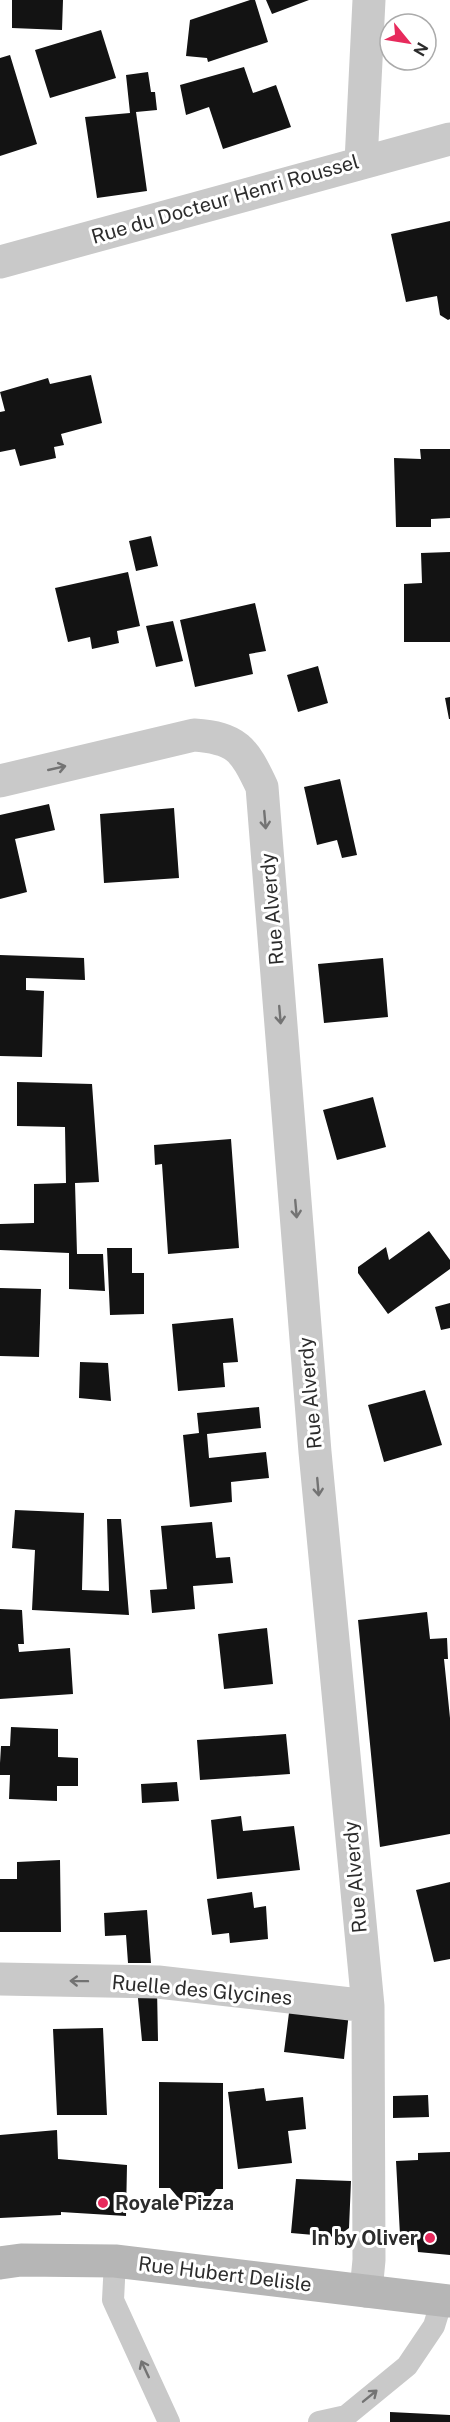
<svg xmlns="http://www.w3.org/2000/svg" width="450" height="2422" viewBox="0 0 450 2422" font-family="'Public Sans',sans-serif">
<rect width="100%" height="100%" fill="#fff"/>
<!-- building -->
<path fill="#131313" d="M 12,0 L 63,0 L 62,30 L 12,28 Z
M 250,0 L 255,0 L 268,42 L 208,62 L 207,58 L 186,56 L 190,20 Z
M 266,0 L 309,0 L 272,14 Z
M 101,30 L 116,78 L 50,98 L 35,50 Z
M 10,55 L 37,144 L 0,156 L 0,58 Z
M 244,67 L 253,93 L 276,85 L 291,127 L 223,149 L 209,107 L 186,115 L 180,85 Z
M 148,72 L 151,92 L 155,92 L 157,110 L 136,112 L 147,191 L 97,198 L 85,117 L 130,113 L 126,75 Z
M 450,221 L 450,319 L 448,320 L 440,315 L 437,296 L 406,302 L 391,234 Z
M 91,375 L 102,423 L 61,434 L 64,445 L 54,447 L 56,458 L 20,466 L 15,449 L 0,452 L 0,412 L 5,411 L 0,392 L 48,378 L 50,384 Z
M 420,449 L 450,449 L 450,518 L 431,519 L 431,527 L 396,527 L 394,458 L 421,459 Z
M 151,536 L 158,566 L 136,571 L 129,541 Z
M 450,552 L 450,642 L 404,642 L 404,584 L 422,583 L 421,553 Z
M 128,572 L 140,626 L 117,631 L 119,643 L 92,649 L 90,637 L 68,642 L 55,588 Z
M 255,603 L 266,651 L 249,654 L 253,674 L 195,687 L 180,620 Z
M 173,621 L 183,661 L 156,667 L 146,626 Z
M 318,666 L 328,703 L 298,712 L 287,675 Z
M 450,697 L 450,719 L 449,719 L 445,698 Z
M 340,779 L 357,855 L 342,858 L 337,840 L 317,845 L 304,787 Z
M 49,804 L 55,830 L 15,839 L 27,892 L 0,899 L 0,815 Z
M 174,808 L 179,878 L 104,883 L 100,814 Z
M 0,955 L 84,958 L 85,980 L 26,978 L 26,990 L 44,991 L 42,1057 L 0,1056 Z
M 383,958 L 388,1017 L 324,1023 L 318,964 Z
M 17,1082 L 92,1084 L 99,1182 L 75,1183 L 77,1254 L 103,1254 L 105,1291 L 69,1289 L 69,1253 L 0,1250 L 0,1224 L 34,1223 L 34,1184 L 66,1183 L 65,1127 L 17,1126 Z
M 373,1097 L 386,1147 L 337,1160 L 323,1110 Z
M 231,1139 L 239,1248 L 168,1254 L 162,1164 L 155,1165 L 154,1145 Z
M 429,1231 L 450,1260 L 450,1269 L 388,1314 L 358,1273 L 358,1267 L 386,1247 L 389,1260 Z
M 107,1248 L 132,1248 L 132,1273 L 144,1273 L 144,1314 L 110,1315 Z
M 0,1288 L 41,1289 L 39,1357 L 0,1356 Z
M 450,1303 L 450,1328 L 441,1330 L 435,1307 Z
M 233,1318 L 238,1362 L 223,1363 L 225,1387 L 178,1391 L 172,1324 Z
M 80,1362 L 108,1363 L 111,1401 L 79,1398 Z
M 425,1390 L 442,1445 L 384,1462 L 368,1405 Z
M 259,1407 L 261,1428 L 207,1434 L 209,1458 L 266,1452 L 269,1478 L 231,1482 L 232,1502 L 190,1507 L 183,1435 L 199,1433 L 197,1413 Z
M 15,1510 L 84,1513 L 82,1590 L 109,1591 L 107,1519 L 121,1519 L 129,1615 L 32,1610 L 35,1550 L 12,1548 Z
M 212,1522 L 216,1558 L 230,1557 L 233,1583 L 193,1586 L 195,1609 L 152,1613 L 150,1590 L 167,1589 L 161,1526 Z
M 0,1609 L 22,1610 L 24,1644 L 18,1644 L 19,1652 L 70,1648 L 73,1694 L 0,1699 Z
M 427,1612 L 430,1639 L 447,1638 L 448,1659 L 444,1659 L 450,1718 L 450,1834 L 380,1847 L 358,1620 Z
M 267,1628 L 273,1684 L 224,1689 L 218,1634 Z
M 11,1727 L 58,1729 L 58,1757 L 78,1758 L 78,1786 L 57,1786 L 57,1801 L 9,1799 L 10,1775 L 0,1775 L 0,1763 L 1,1746 L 10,1746 Z
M 286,1734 L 290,1774 L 200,1780 L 197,1740 Z
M 177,1782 L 179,1801 L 142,1803 L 141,1784 Z
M 241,1816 L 243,1831 L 294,1826 L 300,1870 L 217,1879 L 211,1820 Z
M 60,1860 L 61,1932 L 0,1932 L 0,1879 L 17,1879 L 17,1862 Z
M 450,1882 L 450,1959 L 434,1962 L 416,1890 Z
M 252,1892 L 254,1908 L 266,1906 L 268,1939 L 230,1943 L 229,1933 L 212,1935 L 207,1899 Z
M 147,1910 L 151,1963 L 128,1963 L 126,1935 L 105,1936 L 104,1913 Z
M 137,1988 L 157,1988 L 158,2041 L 142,2041 Z
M 290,2005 L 349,2012 L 344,2059 L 284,2052 Z
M 103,2028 L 107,2115 L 57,2115 L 53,2029 Z
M 159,2082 L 223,2083 L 223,2189 L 216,2189 L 206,2201 L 181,2201 L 170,2188 L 159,2188 Z
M 264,2088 L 266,2101 L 303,2097 L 306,2129 L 288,2131 L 292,2163 L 238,2169 L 228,2092 Z
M 428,2095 L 429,2117 L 393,2118 L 393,2096 Z
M 57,2130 L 58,2159 L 127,2165 L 126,2216 L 61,2212 L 61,2215 L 0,2218 L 0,2135 Z
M 450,2152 L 450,2255 L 418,2252 L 417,2242 L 411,2243 L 407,2234 L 400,2235 L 396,2161 L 418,2160 L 418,2153 Z
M 296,2179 L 351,2181 L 349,2228 L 337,2237 L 291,2233 Z
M 390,2412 L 450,2415 L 450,2422 L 390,2422 Z"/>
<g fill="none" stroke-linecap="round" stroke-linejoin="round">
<!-- lane -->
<path stroke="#c9c9c9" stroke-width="22" d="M 115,2261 L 113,2300 L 169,2422
M 319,2422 L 346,2416 L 407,2366 L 434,2326 L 442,2300"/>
<!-- street -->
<path stroke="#c9c9c9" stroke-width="33" d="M 361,162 L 369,0
M 0,262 L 450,139
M 0,781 L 194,735 C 237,738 244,749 262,787 L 315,1452 L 368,2006 L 369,2260 L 366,2291
M 0,1979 L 158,1982 L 368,2006"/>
<!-- secondary -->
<path stroke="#b6b6b6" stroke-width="33" d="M 0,2263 L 21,2260 L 115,2261 L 450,2301"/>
</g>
<!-- one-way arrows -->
<defs><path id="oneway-shaft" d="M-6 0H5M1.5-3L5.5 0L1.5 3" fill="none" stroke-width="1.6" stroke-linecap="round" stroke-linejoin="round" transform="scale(1.5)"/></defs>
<g stroke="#737373">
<use href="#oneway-shaft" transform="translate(57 768) rotate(-13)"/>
<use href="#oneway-shaft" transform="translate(265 820) rotate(85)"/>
<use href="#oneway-shaft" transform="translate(280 1015) rotate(85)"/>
<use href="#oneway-shaft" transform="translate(296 1209) rotate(85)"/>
<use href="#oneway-shaft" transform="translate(318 1487) rotate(85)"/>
<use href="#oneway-shaft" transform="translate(79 1981) rotate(-179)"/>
<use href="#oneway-shaft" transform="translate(145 2369) rotate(-115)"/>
<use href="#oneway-shaft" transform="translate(370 2396) rotate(-39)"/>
</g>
<!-- markers -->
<g fill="#e72a5c" stroke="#fff" stroke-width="2">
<circle cx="103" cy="2203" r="6"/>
<circle cx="430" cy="2238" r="6"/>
</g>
<g text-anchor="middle" stroke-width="6" stroke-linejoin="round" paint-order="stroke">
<!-- street labels -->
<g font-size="20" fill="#2c2c2c" stroke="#fff">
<text transform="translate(225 199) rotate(-16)" y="7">Rue du Docteur Henri Roussel</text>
<text transform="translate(272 909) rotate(-95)" y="7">Rue Alverdy</text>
<text transform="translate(310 1393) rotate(-95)" y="7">Rue Alverdy</text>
<text transform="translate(355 1877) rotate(-95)" y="7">Rue Alverdy</text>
<text transform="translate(202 1990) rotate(5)" y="7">Ruelle des Glycines</text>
<text transform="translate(225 2274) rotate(7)" y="7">Rue Hubert Delisle</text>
</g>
<!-- poi labels -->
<g font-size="20" font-weight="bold" fill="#2c2c2c" stroke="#fff" text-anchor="start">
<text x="115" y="2210">Royale Pizza</text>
<text x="418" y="2245" text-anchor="end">In by Oliver</text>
</g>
</g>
<!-- north arrow -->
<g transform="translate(408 42) rotate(120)"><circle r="28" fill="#ffffff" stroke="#ababab" stroke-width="1.5"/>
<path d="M0-4.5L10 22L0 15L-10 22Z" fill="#e72a5c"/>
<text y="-9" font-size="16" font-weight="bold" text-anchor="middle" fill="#2c2c2c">N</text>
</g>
</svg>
